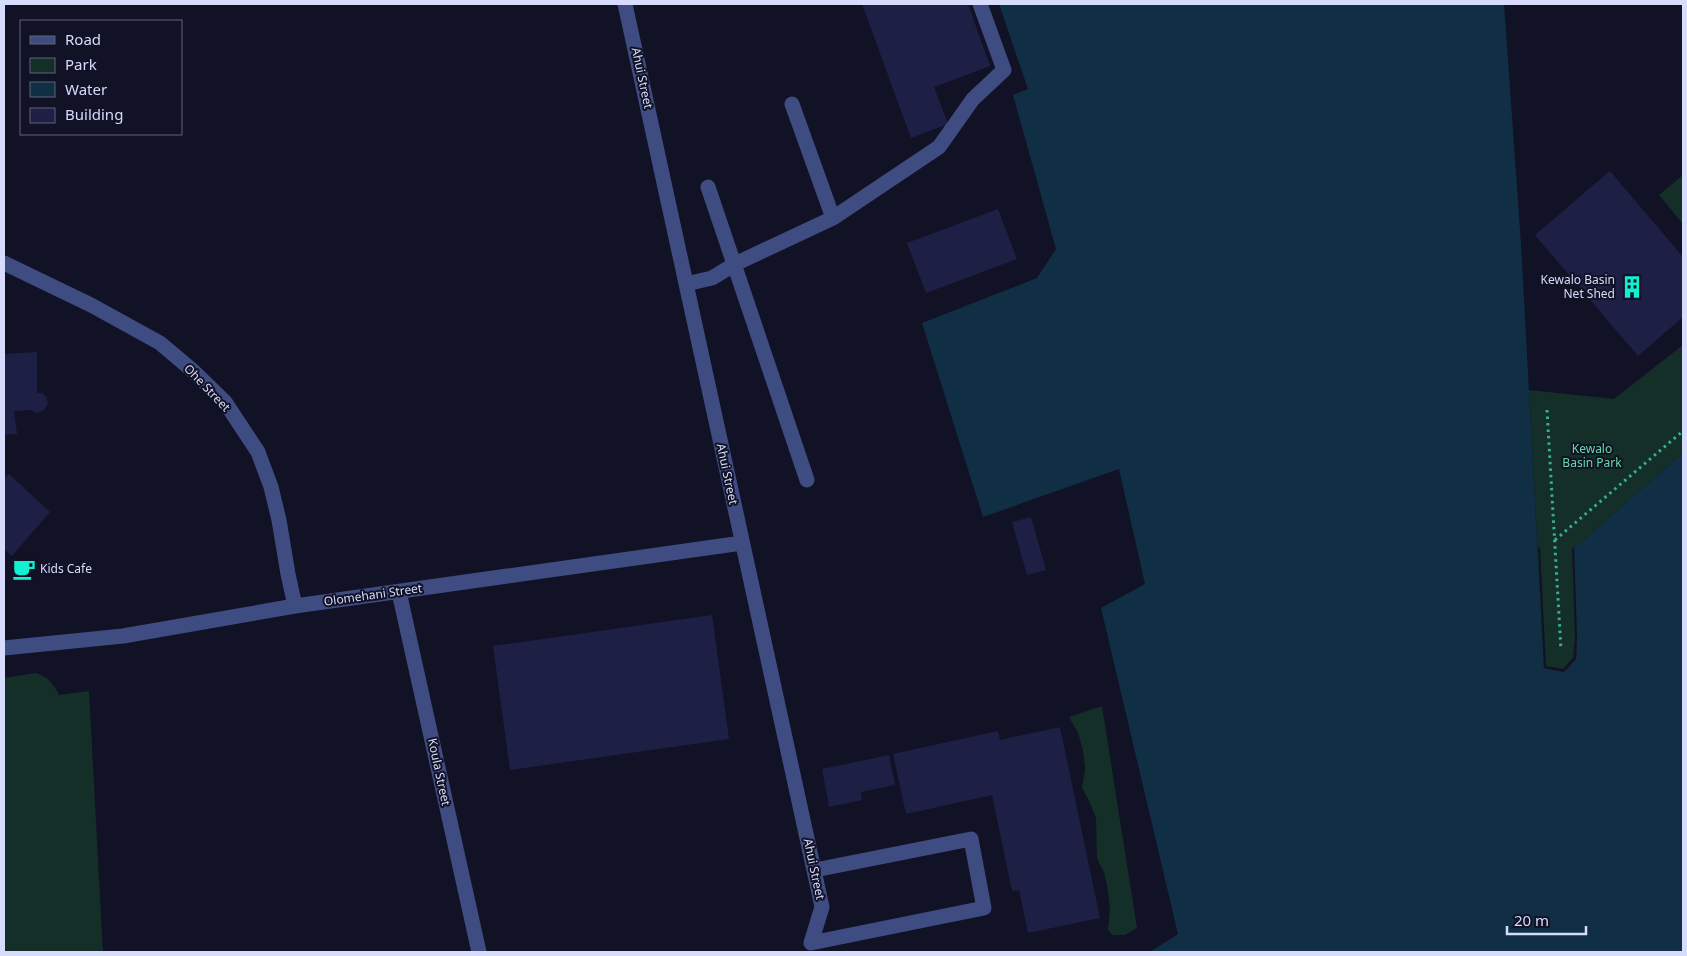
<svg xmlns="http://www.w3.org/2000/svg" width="1687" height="956" viewBox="0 0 1687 956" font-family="'Noto Sans',sans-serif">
<rect width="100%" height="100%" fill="#111225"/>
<!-- green -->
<path fill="#142f28" d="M 1683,175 L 1683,224 L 1659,195 Z
M 1683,345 L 1683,453 L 1574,548 L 1577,638 L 1576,659 L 1564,672 L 1544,668 L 1529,390 L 1614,399 Z
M 36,673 C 48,677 54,684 59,695 L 89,691 L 103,952 L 4,952 L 4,678 Z
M 1102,706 L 1137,928 L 1125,935 L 1113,935 L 1108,930 L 1110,910 L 1108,891 L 1104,872 L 1097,859 L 1096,818 L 1090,803 L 1082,788 L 1085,769 L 1083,750 L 1078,733 L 1069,717 Z"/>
<!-- water -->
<path fill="#102f45" d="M 999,4 L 1504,4 L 1521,244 L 1544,668 L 1564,672 L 1576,659 L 1577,638 L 1574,548 L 1683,453 L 1683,952 L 1150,952 L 1178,934 L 1101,608 L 1145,584 L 1119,469 L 983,517 L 922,323 L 1037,278 L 1056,249 L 1013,95 L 1028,89 Z"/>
<!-- pier -->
<path fill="#111225" d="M 1538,547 L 1540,548 L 1546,666 L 1563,669 L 1573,658 L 1575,638 L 1572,548 L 1574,548 L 1577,638 L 1576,659 L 1564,672 L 1544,668 Z"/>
<!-- building -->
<path fill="#1e1f45" d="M 862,4 L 968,4 L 990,66 L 934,87 L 948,124 L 911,138 Z
M 1610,171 L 1683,257 L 1683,317 L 1638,356 L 1535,235 Z
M 998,209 L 1017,259 L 926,293 L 907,243 Z
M 37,352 L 37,393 L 42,393 L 46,397 L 48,403 L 44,410 L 37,413 L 31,410 L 14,411 L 17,434 L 4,435 L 4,354 Z
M 9,474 L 50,512 L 12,556 L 4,549 L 4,479 Z
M 1031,517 L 1046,570 L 1027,575 L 1012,522 Z
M 712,615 L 729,739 L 510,770 L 493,646 Z
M 1060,727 L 1100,918 L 1028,933 L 1019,890 L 1012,891 L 992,795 L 906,814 L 893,754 L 998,731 L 1000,740 Z
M 889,755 L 895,785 L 861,792 L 862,800 L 829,807 L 822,769 Z"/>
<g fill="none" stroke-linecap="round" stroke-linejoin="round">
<!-- path -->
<path stroke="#37b18d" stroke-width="3" stroke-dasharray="2.5 4" stroke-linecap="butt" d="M 1547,410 L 1561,650
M 1555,540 L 1683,431"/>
<!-- minor -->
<path stroke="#3f4c81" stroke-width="15" d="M 625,4 L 822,907 L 811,943
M 792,104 L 833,218
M 708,187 L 807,480
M 4,263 L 91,305 L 160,343 L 192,370 L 225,402 L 258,452 L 271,487 L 279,520 L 288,574 L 295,606
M 686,284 L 712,278 L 735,264 L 833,218 L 939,147 L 973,99 L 1004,70 L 980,4
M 399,592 L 479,952
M 4,648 L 123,636 L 295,606 L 742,543
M 811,943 L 984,908 L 971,839 L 815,870"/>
</g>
<!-- icons -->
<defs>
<symbol id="building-bare" viewBox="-9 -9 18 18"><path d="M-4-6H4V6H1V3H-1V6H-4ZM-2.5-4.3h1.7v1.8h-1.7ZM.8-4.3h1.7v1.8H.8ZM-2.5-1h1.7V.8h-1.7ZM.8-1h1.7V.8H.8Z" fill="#10f0d2" stroke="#111225" stroke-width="2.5" paint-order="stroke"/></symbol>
<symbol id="cafe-bare" viewBox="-9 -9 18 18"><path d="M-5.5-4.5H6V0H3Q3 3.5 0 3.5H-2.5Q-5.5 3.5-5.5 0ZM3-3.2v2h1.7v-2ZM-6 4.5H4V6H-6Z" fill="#10f0d2" stroke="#111225" stroke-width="2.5" paint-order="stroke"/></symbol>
</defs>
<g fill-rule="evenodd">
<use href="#building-bare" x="1616" y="271" width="32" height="32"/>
<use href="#cafe-bare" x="8" y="553" width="32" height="32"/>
</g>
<g text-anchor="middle" stroke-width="4" stroke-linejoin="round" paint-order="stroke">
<!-- street labels -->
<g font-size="12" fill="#d7dcfd" stroke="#111225">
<text transform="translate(642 78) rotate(78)" y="4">Ahui Street</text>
<text transform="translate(207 388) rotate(46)" y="4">Ohe Street</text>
<text transform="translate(727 474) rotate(78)" y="4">Ahui Street</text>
<text transform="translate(373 595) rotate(-8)" y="4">Olomehani Street</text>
<text transform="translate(439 772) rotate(78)" y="4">Koula Street</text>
<text transform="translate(814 869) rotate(78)" y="4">Ahui Street</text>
</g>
<!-- poi labels -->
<g font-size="12" fill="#d7dcfd" stroke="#111225" text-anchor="end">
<text x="1615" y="284">Kewalo Basin<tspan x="1615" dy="14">Net Shed</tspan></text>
<text x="40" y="573" text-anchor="start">Kids Cafe</text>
</g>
<!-- park labels -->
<g font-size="12" fill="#67d9a2" stroke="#111225">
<text x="1592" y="453">Kewalo<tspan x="1592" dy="14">Basin Park</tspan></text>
</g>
</g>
<!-- border -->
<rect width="1687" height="956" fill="none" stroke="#d7dcfd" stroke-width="10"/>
<!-- legend -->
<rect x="20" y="20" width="162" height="115" fill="#111225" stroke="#60637b"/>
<rect x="30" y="36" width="25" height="8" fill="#3f4c81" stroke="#60637b"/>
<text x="65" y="45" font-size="15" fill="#d7dcfd">Road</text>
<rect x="30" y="58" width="25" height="15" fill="#142f28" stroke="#60637b"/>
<text x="65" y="70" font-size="15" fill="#d7dcfd">Park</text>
<rect x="30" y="82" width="25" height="15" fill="#102f45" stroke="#60637b"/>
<text x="65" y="95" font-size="15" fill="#d7dcfd">Water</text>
<rect x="30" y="108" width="25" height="15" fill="#1e1f45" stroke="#60637b"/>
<text x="65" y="120" font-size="15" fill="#d7dcfd">Building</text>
<!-- scale -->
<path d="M1507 926v8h79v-8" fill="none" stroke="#d7dcfd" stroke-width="2.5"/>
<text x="1514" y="926" font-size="15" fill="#d7dcfd" stroke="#111225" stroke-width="4" paint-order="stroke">20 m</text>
</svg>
